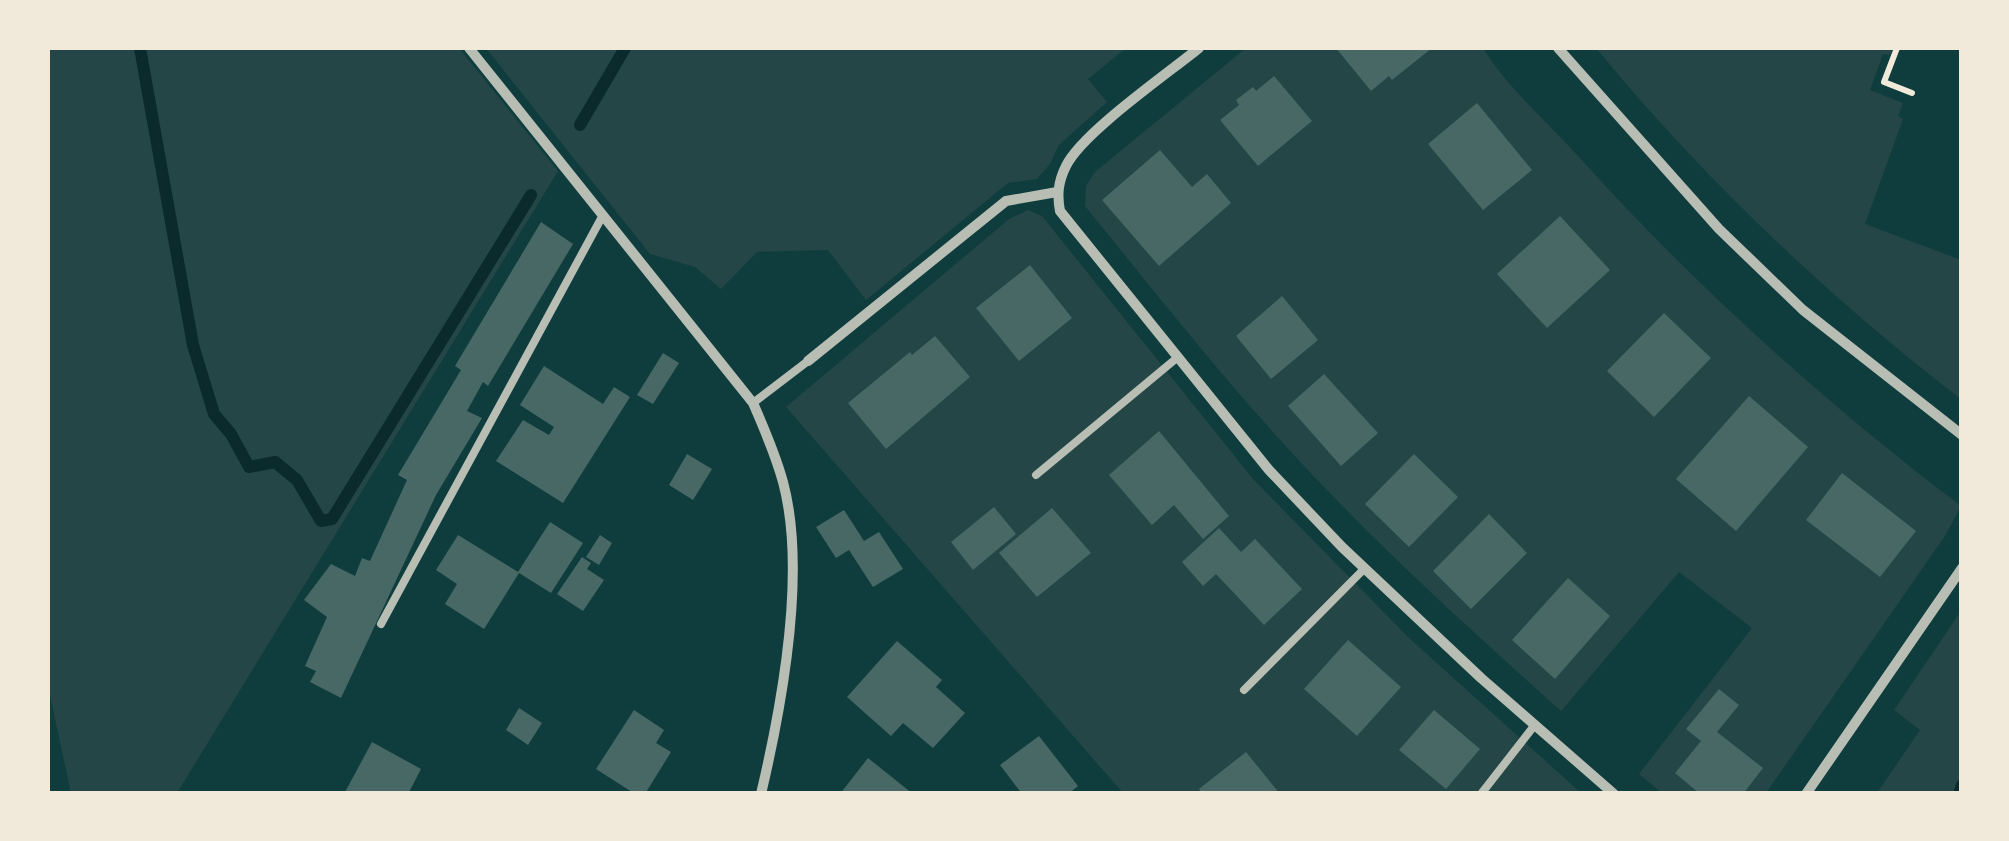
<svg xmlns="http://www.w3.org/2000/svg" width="2009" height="841" viewBox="0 0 2009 841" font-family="Commissioner,sans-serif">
<rect width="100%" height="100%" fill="#0f3d3e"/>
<!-- green -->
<path fill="#244646" d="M 48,48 L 459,48 L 558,171 L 177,793 L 71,793 L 48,686 Z
M 486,48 L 1126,48 L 1088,79 L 1107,102 L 1059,145 L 1050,164 L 1037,179 L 1008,183 L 866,300 L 828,250 L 757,252 L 721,289 L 695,267 L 650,254 Z
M 1246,48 L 1483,48 C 1507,87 1547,122 1579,157 C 1695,286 1823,401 1961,506 L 1945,536 L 1766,793 L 1662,793 L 1639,774 L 1752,628 L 1679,572 L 1561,711 C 1482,640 1402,568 1328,491 C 1241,402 1164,303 1085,206 L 1086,186 L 1095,172 Z
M 1596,48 L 1893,48 L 1890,55 L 1883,54 L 1870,90 L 1903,103 L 1898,116 L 1903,119 L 1865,224 L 1961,260 L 1961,399 C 1828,297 1703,178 1596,48 Z
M 1028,210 L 1042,216 L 1253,479 L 1408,637 L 1581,793 L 1123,793 L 786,407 L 1009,219 Z
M 1961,611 L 1961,793 L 1877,793 L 1920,730 L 1894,710 Z"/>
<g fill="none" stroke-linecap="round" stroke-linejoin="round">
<!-- stream -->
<path stroke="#0a2a2b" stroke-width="12" d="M 140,48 L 193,345 L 214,414 L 231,434 L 249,467 L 275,462 L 297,480 L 321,521 L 332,519 L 531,195
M 580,125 L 625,48
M 1959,794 L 1962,785"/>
</g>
<!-- building -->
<path fill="#486865" d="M 1336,48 L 1432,48 L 1392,80 L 1389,76 L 1371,91 Z
M 1274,76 L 1312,121 L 1258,166 L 1220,120 L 1239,105 L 1236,100 L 1253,87 L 1256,91 Z
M 1477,103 L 1532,170 L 1483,210 L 1428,144 Z
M 1160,150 L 1192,187 L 1207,174 L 1231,203 L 1159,266 L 1102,200 Z
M 1560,216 L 1610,270 L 1547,328 L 1497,274 Z
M 541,222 L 573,244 L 488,386 L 483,382 L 467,411 L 482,418 L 436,495 L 341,698 L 310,682 L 316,671 L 305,666 L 327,617 L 304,600 L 331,564 L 355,576 L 362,558 L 370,561 L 407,480 L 398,475 L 461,370 L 455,366 Z
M 1030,265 L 1072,318 L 1019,361 L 976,308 Z
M 1282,296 L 1318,340 L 1271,379 L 1236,336 Z
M 1664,313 L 1711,358 L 1654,417 L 1607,371 Z
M 935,336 L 970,377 L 886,449 L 848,403 L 910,352 L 912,355 Z
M 663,353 L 679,363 L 653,404 L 637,395 Z
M 544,366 L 603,404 L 614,387 L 630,397 L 563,503 L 496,461 L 523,420 L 549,435 L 554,427 L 520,405 Z
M 1324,374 L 1378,433 L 1341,466 L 1288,406 Z
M 1749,396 L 1808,447 L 1736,531 L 1676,479 Z
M 1159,431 L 1229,516 L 1203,539 L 1174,505 L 1152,525 L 1109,475 Z
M 687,454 L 712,469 L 693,500 L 669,485 Z
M 1414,454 L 1458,497 L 1409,547 L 1365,504 Z
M 1842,473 L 1916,531 L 1880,577 L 1806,520 Z
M 994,507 L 1016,534 L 973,570 L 951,542 Z
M 1052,508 L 1091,553 L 1037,597 L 999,553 Z
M 844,510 L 864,541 L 879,532 L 903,569 L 873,587 L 849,550 L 836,558 L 816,527 Z
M 1489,514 L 1527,553 L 1471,609 L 1433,571 Z
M 550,522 L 583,543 L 551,593 L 519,573 L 484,629 L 445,604 L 457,584 L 436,570 L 458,535 L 518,572 Z
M 1219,528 L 1241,552 L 1255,539 L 1302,589 L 1264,625 L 1216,574 L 1203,586 L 1182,562 Z
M 600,535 L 612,543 L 599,565 L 586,557 Z
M 582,557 L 591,563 L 587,569 L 604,580 L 583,611 L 557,594 Z
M 1568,578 L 1610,616 L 1555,679 L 1512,640 Z
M 1348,640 L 1401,687 L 1357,736 L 1304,689 Z
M 897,641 L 942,680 L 936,687 L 965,713 L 933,748 L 903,723 L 891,736 L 847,697 Z
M 1719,689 L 1739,705 L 1717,732 L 1763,768 L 1743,794 L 1700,794 L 1675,773 L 1701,741 L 1686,729 Z
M 519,708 L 542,723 L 528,745 L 506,730 Z
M 634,710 L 664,730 L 656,743 L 671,752 L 645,794 L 635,794 L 596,769 Z
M 1434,710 L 1480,749 L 1446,789 L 1399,750 Z
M 1039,736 L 1078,786 L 1068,794 L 1022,794 L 1000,765 Z
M 372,742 L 421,769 L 408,794 L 344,794 Z
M 1246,752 L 1280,794 L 1202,794 L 1199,789 Z
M 868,758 L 913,794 L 840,794 Z"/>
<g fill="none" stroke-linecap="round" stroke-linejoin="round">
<!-- path -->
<path stroke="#f1e9da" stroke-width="6" d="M 1897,48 L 1884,82 L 1912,93"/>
<!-- service -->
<path stroke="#b8beb3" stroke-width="8" d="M 753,403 L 808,361
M 1036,475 L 1178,357
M 381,624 L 603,215
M 1244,690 L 1365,568
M 1481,794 L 1534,726"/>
<!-- minor -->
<path stroke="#b8beb3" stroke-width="10" d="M 469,48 L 753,403 C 764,428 776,456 783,482 C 807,571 782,705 761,794
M 1199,48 C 1167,74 1082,133 1066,166 C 1058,182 1057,195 1060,211 L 1269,470 L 1342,547 L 1481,678 L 1614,794
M 1558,48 L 1719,229 L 1803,310 L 1962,435
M 808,361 L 1006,201 L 1057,192
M 1806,794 L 1962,568"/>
</g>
<!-- border -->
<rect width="2009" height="841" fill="none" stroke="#f1e9da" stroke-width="100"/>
</svg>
